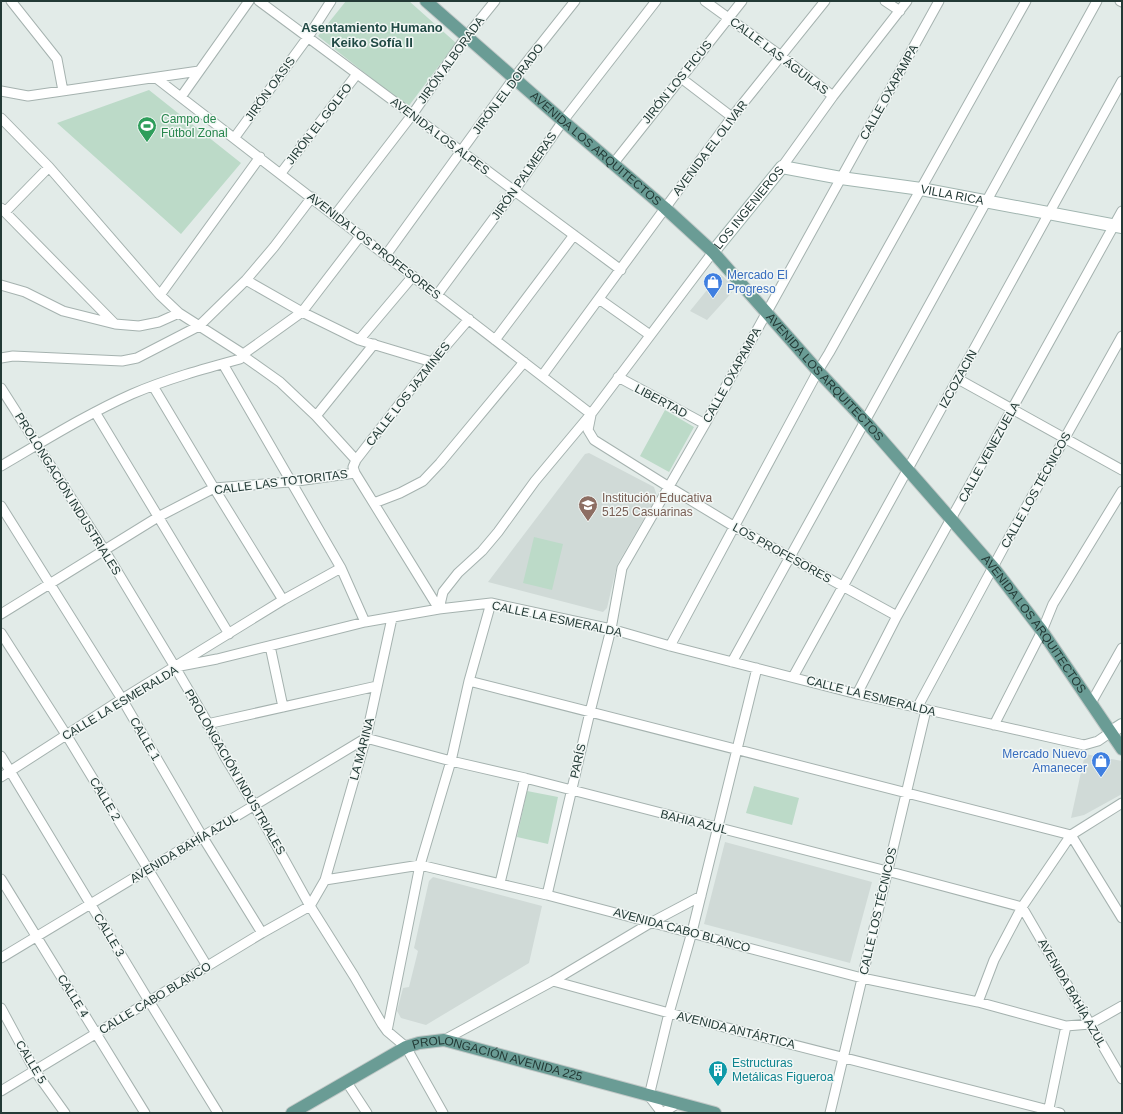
<svg xmlns="http://www.w3.org/2000/svg" width="1123" height="1114" viewBox="0 0 1123 1114" font-family="Helvetica,sans-serif">
<rect width="100%" height="100%" fill="#e2ebe8"/>
<!-- built -->
<path fill="#d0dad7" d="M 720,274 L 736,288 L 707,320 L 690,311 Z
M 589,453 L 654,487 L 657,496 L 617,565 L 607,608 L 603,612 L 488,582 L 585,454 Z
M 1085,754 L 1122,761 L 1122,794 L 1084,815 L 1071,818 Z
M 725,842 L 872,882 L 850,963 L 704,924 Z
M 433,877 L 542,906 L 529,963 L 426,1025 L 401,1018 L 397,1011 L 403,988 L 409,987 L 418,951 L 414,948 L 429,881 Z"/>
<!-- green -->
<path fill="#bcdac8" d="M 346,1 L 409,1 L 456,43 L 408,107 L 318,36 Z
M 149,90 L 241,163 L 181,234 L 57,123 Z
M 665,410 L 694,427 L 669,472 L 640,456 Z
M 534,537 L 563,544 L 552,590 L 523,583 Z
M 754,786 L 799,798 L 792,825 L 746,813 Z
M 527,791 L 558,797 L 548,844 L 517,837 Z"/>
<g fill="none" stroke-linecap="round" stroke-linejoin="round">
<defs>
<path id="street" d="M 11,1 L 57,59 L 63,91
M 259,1 L 621,270
M 705,1 L 781,56 L 833,96
M 885,1 L 900,11
M 1120,1 L 1122,2
M 156,78 L 591,414
M 681,78 L 732,117
M 1,91 L 28,96 L 199,71
M 181,97 L 249,1
M 1,118 L 49,167 L 160,295 L 179,313
M 235,137 L 308,37 L 331,1
M 613,164 L 742,1
M 782,167 L 833,96 L 907,1
M 281,173 L 357,74
M 1,208 L 114,323
M 5,212 L 49,167
M 335,215 L 412,115 L 466,37 L 495,1
M 386,255 L 514,78 L 575,1
M 246,280 L 302,312 L 359,340 L 432,362
M 1,285 L 25,292 L 63,311 L 115,324 L 139,326 L 159,322 L 179,313 L 240,352 L 242,355 L 280,382 L 316,416 L 356,460
M 160,295 L 260,157
M 437,295 L 514,191 L 563,121 L 656,1
M 599,299 L 650,335
M 359,340 L 413,276
M 495,340 L 574,235
M 1,358 L 13,356 L 122,361 L 137,358 L 199,326 L 246,280 L 274,247 L 312,197
M 223,364 L 341,568 L 365,622
M 542,376 L 732,117 L 825,1
M 618,377 L 705,424
M 958,379 L 1122,470
M 153,386 L 214,488 L 283,600
M 1,388 L 105,551 L 175,667 L 206,720 L 225,757 L 254,805 L 310,906 L 354,976 L 382,1024 L 387,1031 L 406,1047 L 443,1113
M 95,412 L 229,634
M 591,415 L 588,430 L 594,440 L 669,487 L 735,527 L 897,616
M 316,416 L 374,344
M 1,466 C 44,441 87,414 132,394 C 167,379 203,369 240,359 L 242,355 L 302,312 L 361,235
M 374,503 L 400,493 L 423,481 L 440,463 L 524,362
M 1,506 L 122,699 L 202,836 L 262,933
M 439,609 L 443,592 L 458,573 L 482,551 L 498,532 L 535,481 L 591,414 L 713,252
M 439,609 L 355,473 L 353,467 L 356,460 L 432,362 L 469,319
M 1,614 L 158,517 L 214,488 L 290,482 L 355,473
M 1,633 L 67,736 L 207,966
M 270,646 L 283,707
M 670,646 L 818,371 L 829,353 L 1026,1
M 732,662 L 1097,1
M 175,667 L 217,659 L 365,622 L 439,609 L 491,603 L 611,629 L 670,646 L 857,694 L 1084,745 L 1098,741 L 1111,732
M 793,677 L 1122,81
M 469,681 L 1071,835
M 857,694 L 897,616 L 1122,211
M 1091,703 L 1122,648
M 917,708 L 1006,543 L 1122,336
M 207,724 L 377,686
M 994,725 L 1042,631 L 1053,604 L 1122,491
M 1,756 L 149,1001 L 218,1113
M 1,777 L 122,699 L 283,600 L 341,568
M 1071,835 L 1122,918
M 1,879 L 145,1113
M 325,880 L 366,738 L 392,618
M 500,883 L 525,778
M 547,895 L 590,712 L 611,629 L 622,568 L 705,424 L 939,1
M 1,958 L 366,738 L 451,761 L 525,778 L 887,871 L 1022,907 L 1122,1079
M 553,981 L 669,1013 L 1060,1113
M 978,1002 L 994,960 L 1022,907 L 1071,835 L 1122,803
M 1,1008 L 35,1071 L 65,1113
M 387,1031 L 420,865 L 451,761 L 469,681 L 491,603
M 444,1040 L 553,981 L 652,922 L 701,896
M 346,1081 L 367,1113
M 1,1091 L 262,933 L 310,906 L 325,880 L 420,865 L 547,895 L 862,978 L 978,1002 L 1066,1026 L 1090,1024 L 1122,1006
M 662,1113 L 649,1096 L 669,1013 L 692,932 L 757,668
M 662,1113 L 677,1104
M 830,1113 L 926,710
M 1048,1113 L 1066,1026"/>
<g id="secondary">
<path id="s1" d="M 713,252 L 782,167 L 841,178 L 921,189 L 1122,227"/>
<path d="M 1111,732 L 1122,725"/>
</g>
<g id="primary">
<path id="s2" d="M 426,1 L 563,121 L 665,208 L 713,252 L 818,371 L 866,422 L 993,567 L 1042,631 L 1122,749"/>
<path id="s3" d="M 292,1113 L 406,1047 L 419,1043 L 444,1040 L 715,1113"/>
</g>
</defs>
<!-- street casing -->
<use href="#street" stroke="#a5b2af" stroke-width="11"/>
<!-- secondary casing -->
<use href="#secondary" stroke="#a1b5b0" stroke-width="14"/>
<!-- primary casing -->
<use href="#primary" stroke="#c1c8c7" stroke-width="14"/>
<!-- street -->
<use href="#street" stroke="#fff" stroke-width="9"/>
<!-- secondary -->
<use href="#secondary" stroke="#fff" stroke-width="12"/>
<!-- primary -->
<use href="#primary" stroke="#6a9c95" stroke-width="12"/>
</g>
<!-- icons -->
<defs>
<symbol id="stadium-pin" viewBox="-11 -11 22 30"><path d="M0 17L-7.5 6A9.5 9.5 0 1 1 7.5 6Z" fill="#2e9e5b" stroke="#f2f7f5"/><path d="M0-5a6.5 5 0 1 0 0 10a6.5 5 0 1 0 0-10ZM-3.5-1.8h7v3.6h-7Z" fill="#fff"/></symbol>
<symbol id="shop-pin" viewBox="-11 -11 22 30"><path d="M0 17L-7.5 6A9.5 9.5 0 1 1 7.5 6Z" fill="#3f7fe0" stroke="#f2f7f5"/><path d="M-5-2.5h2.3a2.7 3.5 0 0 1 5.4 0H5L5.5 6h-11ZM-1.5-2.5h3a1.5 2.3 0 0 0-3 0Z" fill="#fff"/></symbol>
<symbol id="school-pin" viewBox="-11 -11 22 30"><path d="M0 17L-7.5 6A9.5 9.5 0 1 1 7.5 6Z" fill="#8d6e63" stroke="#f2f7f5"/><path d="M0-5L7-2L0 1L-7-2ZM-4 1L0 2.5L4 1V4Q0 6-4 4Z" fill="#fff"/></symbol>
<symbol id="building-pin" viewBox="-11 -11 22 30"><path d="M0 17L-7.5 6A9.5 9.5 0 1 1 7.5 6Z" fill="#0f9aa8" stroke="#f2f7f5"/><path d="M-4-6H4V6H1V3H-1V6H-4ZM-2.5-4.3h1.7v1.8h-1.7ZM.8-4.3h1.7v1.8H.8ZM-2.5-1h1.7V.8h-1.7ZM.8-1h1.7V.8H.8Z" fill="#fff"/></symbol>
</defs>
<g fill-rule="evenodd">
<use href="#stadium-pin" x="136" y="115" width="22" height="30"/>
<use href="#shop-pin" x="702" y="271" width="22" height="30"/>
<use href="#school-pin" x="577" y="494" width="22" height="30"/>
<use href="#shop-pin" x="1090" y="750" width="22" height="30"/>
<use href="#building-pin" x="707" y="1059" width="22" height="30"/>
</g>
<g text-anchor="middle" stroke-width="3" stroke-linejoin="round" paint-order="stroke">
<!-- street labels -->
<g font-size="12" fill="#233a36" stroke="#f2f7f5">
<text transform="translate(779 56) rotate(37)" y="4">CALLE LAS ÁGUILAS</text>
<text transform="translate(451 60) rotate(-54)" y="4">JIRÓN ALBORADA</text>
<text transform="translate(677 82) rotate(-51)" y="4">JIRÓN LOS FICUS</text>
<text transform="translate(270 89) rotate(-54)" y="4">JIRÓN OASIS</text>
<text transform="translate(508 89) rotate(-53)" y="4">JIRÓN EL DORADO</text>
<text transform="translate(889 92) rotate(-61)" y="4">CALLE OXAPAMPA</text>
<text transform="translate(319 124) rotate(-52)" y="4">JIRÓN EL GOLFO</text>
<text transform="translate(440 136) rotate(37)" y="4">AVENIDA LOS ALPES</text>
<text transform="translate(710 148) rotate(-53)" y="4">AVENIDA EL OLIVAR</text>
<text dy="4" stroke="none"><textPath href="#s2" startOffset="225">AVENIDA LOS ARQUITECTOS</textPath></text>
<text transform="translate(524 176) rotate(-55)" y="4">JIRÓN PALMERAS</text>
<text dy="4" stroke="none"><textPath href="#s1" startOffset="282">VILLA RICA</textPath></text>
<text dy="4" stroke="none"><textPath href="#s1" startOffset="57">LOS INGENIEROS</textPath></text>
<text transform="translate(374 246) rotate(38)" y="4">AVENIDA LOS PROFESORES</text>
<text transform="translate(732 375) rotate(-61)" y="4">CALLE OXAPAMPA</text>
<text dy="4" stroke="none"><textPath href="#s2" startOffset="549">AVENIDA LOS ARQUITECTOS</textPath></text>
<text transform="translate(958 379) rotate(-61)" y="4">IZCOZACIN</text>
<text transform="translate(408 394) rotate(-52)" y="4">CALLE LOS JAZMINES</text>
<text transform="translate(661 401) rotate(28)" y="4">LIBERTAD</text>
<text transform="translate(989 452) rotate(-61)" y="4">CALLE VENEZUELA</text>
<text transform="translate(281 482) rotate(-7)" y="4">CALLE LAS TOTORITAS</text>
<text transform="translate(1036 490) rotate(-61)" y="4">CALLE LOS TÉCNICOS</text>
<text transform="translate(68 494) rotate(58)" y="4">PROLONGACIÓN INDUSTRIALES</text>
<text transform="translate(782 553) rotate(29)" y="4">LOS PROFESORES</text>
<text transform="translate(557 619) rotate(12)" y="4">CALLE LA ESMERALDA</text>
<text dy="4" stroke="none"><textPath href="#s2" startOffset="873">AVENIDA LOS ARQUITECTOS</textPath></text>
<text transform="translate(871 696) rotate(14)" y="4">CALLE LA ESMERALDA</text>
<text transform="translate(120 703) rotate(-31)" y="4">CALLE LA ESMERALDA</text>
<text transform="translate(145 739) rotate(60)" y="4">CALLE 1</text>
<text transform="translate(362 749) rotate(-75)" y="4">LA MARINA</text>
<text transform="translate(578 761) rotate(-77)" y="4">PARÍS</text>
<text transform="translate(235 772) rotate(60)" y="4">PROLONGACIÓN INDUSTRIALES</text>
<text transform="translate(105 799) rotate(59)" y="4">CALLE 2</text>
<text transform="translate(694 822) rotate(14)" y="4">BAHIA AZUL</text>
<text transform="translate(184 848) rotate(-31)" y="4">AVENIDA BAHÍA AZUL</text>
<text transform="translate(878 911) rotate(-77)" y="4">CALLE LOS TÉCNICOS</text>
<text transform="translate(682 930) rotate(15)" y="4">AVENIDA CABO BLANCO</text>
<text transform="translate(109 935) rotate(59)" y="4">CALLE 3</text>
<text transform="translate(1072 993) rotate(60)" y="4">AVENIDA BAHÍA AZUL</text>
<text transform="translate(73 996) rotate(58)" y="4">CALLE 4</text>
<text transform="translate(155 998) rotate(-31)" y="4">CALLE CABO BLANCO</text>
<text transform="translate(736 1030) rotate(14)" y="4">AVENIDA ANTÁRTICA</text>
<text transform="translate(31 1062) rotate(59)" y="4">CALLE 5</text>
<text dy="4" stroke="none"><textPath href="#s3" startOffset="226">PROLONGACIÓN AVENIDA 225</textPath></text>
</g>
<!-- leisure labels -->
<g font-size="12" fill="#27864d" stroke="#f2f7f5" text-anchor="start">
<text x="161" y="123">Campo de<tspan x="161" dy="14">Fútbol Zonal</tspan></text>
</g>
<!-- shop labels -->
<g font-size="12" fill="#366cbe" stroke="#f2f7f5" text-anchor="start">
<text x="727" y="279">Mercado El<tspan x="727" dy="14">Progreso</tspan></text>
<text x="1087" y="758" text-anchor="end">Mercado Nuevo<tspan x="1087" dy="14">Amanecer</tspan></text>
</g>
<!-- education labels -->
<g font-size="12" fill="#785e54" stroke="#f2f7f5" text-anchor="start">
<text x="602" y="502">Institución Educativa<tspan x="602" dy="14">5125 Casuarinas</tspan></text>
</g>
<!-- culture labels -->
<g font-size="12" fill="#0d838f" stroke="#f2f7f5" text-anchor="start">
<text x="732" y="1067">Estructuras<tspan x="732" dy="14">Metálicas Figueroa</tspan></text>
</g>
<!-- neighbourhood labels -->
<g font-size="13" font-weight="bold" fill="#214a45" stroke="#f2f7f5">
<text x="372" y="32">Asentamiento Humano<tspan x="372" dy="15">Keiko Sofía II</tspan></text>
</g>
</g>
<!-- border -->
<rect width="1123" height="1114" fill="none" stroke="#233a36" stroke-width="4"/>
</svg>
